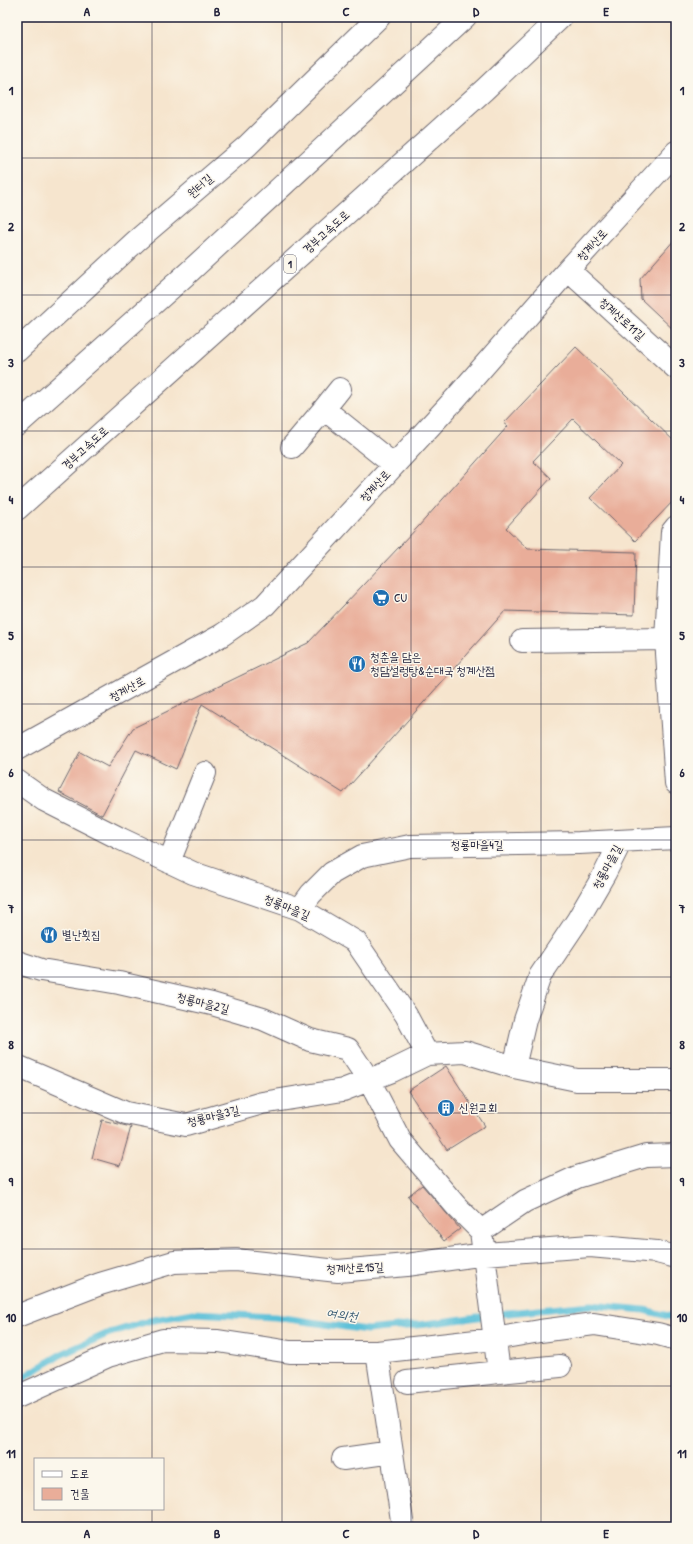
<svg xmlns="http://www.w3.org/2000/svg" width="693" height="1544" viewBox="0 0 693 1544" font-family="'Patrick Hand','Poor Story',sans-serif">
<rect width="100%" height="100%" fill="#fbf7ec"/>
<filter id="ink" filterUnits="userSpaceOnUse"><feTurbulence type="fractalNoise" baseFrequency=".025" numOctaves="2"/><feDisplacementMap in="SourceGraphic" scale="8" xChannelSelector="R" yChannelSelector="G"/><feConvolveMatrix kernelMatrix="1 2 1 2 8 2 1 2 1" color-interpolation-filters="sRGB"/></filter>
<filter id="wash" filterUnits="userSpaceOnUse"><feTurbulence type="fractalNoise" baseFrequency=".012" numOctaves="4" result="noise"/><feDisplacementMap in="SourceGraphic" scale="16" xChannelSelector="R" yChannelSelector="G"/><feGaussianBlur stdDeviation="0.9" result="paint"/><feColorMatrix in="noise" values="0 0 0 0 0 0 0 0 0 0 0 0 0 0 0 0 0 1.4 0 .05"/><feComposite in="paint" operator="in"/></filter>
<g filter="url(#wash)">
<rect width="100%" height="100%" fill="#f6e5ce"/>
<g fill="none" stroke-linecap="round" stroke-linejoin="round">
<!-- stream -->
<path stroke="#5abfd8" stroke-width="7" d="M 17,1381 L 60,1355 L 107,1334 L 149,1321 L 193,1313 L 275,1317 L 367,1330 L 426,1324 L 508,1313 L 591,1305 L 644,1310 L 676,1318"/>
</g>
<g id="blocks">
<!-- building -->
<path fill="#e9ad99" d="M 676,238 L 676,332 L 641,299 L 640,279 Z
M 576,347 L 676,443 L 676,498 L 635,541 L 590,498 L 621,465 L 573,419 L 533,461 L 551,478 L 506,528 L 528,549 L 636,552 L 634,615 L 505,611 L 343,793 L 202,704 L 176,769 L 136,750 L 102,815 L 59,792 L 80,752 L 108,767 L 133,728 L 308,643 L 418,527 L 508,426 L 504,423 Z
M 446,1066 L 485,1126 L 447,1150 L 408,1091 Z
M 102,1120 L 131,1127 L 120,1166 L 92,1158 Z
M 422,1185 L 460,1229 L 444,1241 L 408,1196 Z"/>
</g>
</g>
<g filter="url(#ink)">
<use href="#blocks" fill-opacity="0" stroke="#6c666e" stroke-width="1"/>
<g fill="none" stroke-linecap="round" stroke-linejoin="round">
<defs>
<path id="minor" d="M 568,270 L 676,368
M 17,351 L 136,241 L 247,146 L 379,17
M 324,409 L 340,389
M 292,447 L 324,409 L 394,465
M 676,527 L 672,532 L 666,639 L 676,783
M 522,641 L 666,639
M 17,749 L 222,635 L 265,605 L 455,399 L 568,270 L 676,152
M 17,781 L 44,800 L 121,839 L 193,873 L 300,909 L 356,942 L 406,1015 L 427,1054
M 169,862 L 205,773
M 300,909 L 311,894 L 332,873 L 362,856 L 410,846 L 579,843 L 676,838
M 17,962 L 41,970 L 119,983 L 212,1004 L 263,1019 L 310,1040 L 348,1049 L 369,1080 L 400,1140 L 456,1206 L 481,1231 L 499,1372 L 560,1366
M 17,1066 L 126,1113 L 186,1125 L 262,1103 L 343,1090 L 392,1071 L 427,1054 L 465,1052 L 514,1067 L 577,1080 L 676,1080
M 514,1067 L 525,1020 L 540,976 L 577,921 L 605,873 L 621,841
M 481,1231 L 525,1201 L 577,1177 L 646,1156 L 676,1155
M 17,1316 L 100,1284 L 174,1262 L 236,1260 L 338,1271 L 407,1265 L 485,1254 L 590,1246 L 657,1252 L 676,1257
M 377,1352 L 403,1527
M 407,1382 L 499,1372
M 17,1397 L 108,1356 L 163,1340 L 218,1341 L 290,1352 L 377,1352 L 494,1339 L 540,1331 L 594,1324 L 658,1334 L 676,1339
M 343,1459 L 392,1452"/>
<path id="highway" d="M 17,425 L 189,272 L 465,17
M 17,509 L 484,90 L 561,17"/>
</defs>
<!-- minor casing -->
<use href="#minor" stroke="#6c666e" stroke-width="24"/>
<!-- highway casing -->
<use href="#highway" stroke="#6c666e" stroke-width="24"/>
<!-- minor -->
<use href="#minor" stroke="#fff" stroke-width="22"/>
<!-- highway -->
<use href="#highway" stroke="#fff" stroke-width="22"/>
</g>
</g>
<!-- grid -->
<path fill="none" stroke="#22223b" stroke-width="1" stroke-opacity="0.55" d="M 152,17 L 152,1459M 282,17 L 282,1527M 411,17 L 411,1527M 541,17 L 541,1527M 17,158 L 676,158M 17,295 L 676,295M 17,431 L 676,431M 17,567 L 676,567M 17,704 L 676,704M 17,840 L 676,840M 17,977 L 676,977M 17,1113 L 676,1113M 17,1249 L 676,1249M 17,1386 L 676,1386M 152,1509 L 152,1527"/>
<!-- icons -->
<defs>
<symbol id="supermarket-disc" viewBox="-11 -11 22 22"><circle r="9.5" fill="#1f6fb2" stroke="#fbf7ec"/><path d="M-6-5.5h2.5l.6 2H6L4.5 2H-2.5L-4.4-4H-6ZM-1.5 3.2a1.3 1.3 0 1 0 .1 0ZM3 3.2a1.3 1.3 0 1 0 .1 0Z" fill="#fff"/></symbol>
<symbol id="restaurant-disc" viewBox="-11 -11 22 22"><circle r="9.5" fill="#1f6fb2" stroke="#fbf7ec"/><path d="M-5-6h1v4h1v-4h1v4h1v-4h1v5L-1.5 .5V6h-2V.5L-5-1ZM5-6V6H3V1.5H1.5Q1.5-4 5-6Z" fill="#fff"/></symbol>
<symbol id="building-disc" viewBox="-11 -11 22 22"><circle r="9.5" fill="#1f6fb2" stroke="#fbf7ec"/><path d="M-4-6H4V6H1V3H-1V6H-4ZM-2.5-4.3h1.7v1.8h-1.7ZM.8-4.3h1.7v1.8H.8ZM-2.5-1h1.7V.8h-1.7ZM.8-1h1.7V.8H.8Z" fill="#fff"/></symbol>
</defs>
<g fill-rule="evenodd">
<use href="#supermarket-disc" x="371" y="588" width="20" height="20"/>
<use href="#restaurant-disc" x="347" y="654" width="20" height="20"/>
<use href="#restaurant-disc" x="39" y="925" width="20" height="20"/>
<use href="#building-disc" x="436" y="1098" width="20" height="20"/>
</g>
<g text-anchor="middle" stroke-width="3" stroke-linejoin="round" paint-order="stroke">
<!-- shield labels -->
<rect fill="#fbf7ec" stroke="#636270" stroke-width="1" x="284" y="255" width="12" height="18" rx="3"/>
<g font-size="11" font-weight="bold" fill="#22223b">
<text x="290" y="268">1</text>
</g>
<!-- street labels -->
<g font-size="12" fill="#22223b" stroke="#fbf7ec">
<text transform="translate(200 186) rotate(-41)" y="4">원터길</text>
<text transform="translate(326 232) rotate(-42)" y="4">경부고속도로</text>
<text transform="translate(592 245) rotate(-48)" y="4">청계산로</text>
<text transform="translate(622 319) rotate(42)" y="4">청계산로11길</text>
<text transform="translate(85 448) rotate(-42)" y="4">경부고속도로</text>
<text transform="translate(375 486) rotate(-47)" y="4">청계산로</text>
<text transform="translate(127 689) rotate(-29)" y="4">청계산로</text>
<text x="477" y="849">청룡마을4길</text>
<text transform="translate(607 867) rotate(-62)" y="4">청룡마을길</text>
<text transform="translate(287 907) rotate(22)" y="4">청룡마을길</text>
<text transform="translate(203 1003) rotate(14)" y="4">청룡마을2길</text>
<text transform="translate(213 1116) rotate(-14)" y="4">청룡마을3길</text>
<text transform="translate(355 1268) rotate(-2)" y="4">청계산로15길</text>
</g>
<!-- poi labels -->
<g font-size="12" fill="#22223b" stroke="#fbf7ec" text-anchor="start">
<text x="394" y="602">CU</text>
<text x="370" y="661">청춘을 담은<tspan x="370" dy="14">청담설렁탕&amp;순대국 청계산점</tspan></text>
<text x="62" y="939">별난횟집</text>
<text x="459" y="1112">신원교회</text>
</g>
<!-- water labels -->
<g font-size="13" font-style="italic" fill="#365972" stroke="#fbf7ec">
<text transform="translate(342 1314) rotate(8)" y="5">여의천</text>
</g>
</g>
<!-- margin -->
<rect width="693" height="1544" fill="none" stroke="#fbf7ec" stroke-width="44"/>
<!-- legend -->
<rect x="34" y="1458" width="130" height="52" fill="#fbf7ec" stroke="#a4a2a5"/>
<rect x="42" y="1471" width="20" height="6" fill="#ffffff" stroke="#a4a2a5"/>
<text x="70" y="1478" font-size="12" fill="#22223b">도로</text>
<rect x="42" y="1488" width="20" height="12" fill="#e9ad99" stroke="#a4a2a5"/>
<text x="70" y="1498" font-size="12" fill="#22223b">건물</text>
<rect x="22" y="22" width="649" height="1500" fill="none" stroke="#22223b" stroke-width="1.5"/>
<g font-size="13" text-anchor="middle" font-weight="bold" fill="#22223b">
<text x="87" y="16">A</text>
<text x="217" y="16">B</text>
<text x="346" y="16">C</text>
<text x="476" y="16">D</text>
<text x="606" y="16">E</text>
<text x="11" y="95">1</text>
<text x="682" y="95">1</text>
<text x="11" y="231">2</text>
<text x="682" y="231">2</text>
<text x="11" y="367">3</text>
<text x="682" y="367">3</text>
<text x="11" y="504">4</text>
<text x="682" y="504">4</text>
<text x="11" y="640">5</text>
<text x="682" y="640">5</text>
<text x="11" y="777">6</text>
<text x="682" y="777">6</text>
<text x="11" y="913">7</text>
<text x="682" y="913">7</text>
<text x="11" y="1049">8</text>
<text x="682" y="1049">8</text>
<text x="11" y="1186">9</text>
<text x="682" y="1186">9</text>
<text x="11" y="1322">10</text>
<text x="682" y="1322">10</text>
<text x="11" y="1458">11</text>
<text x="682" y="1458">11</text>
<text x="87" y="1538">A</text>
<text x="217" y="1538">B</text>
<text x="346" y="1538">C</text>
<text x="476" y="1538">D</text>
<text x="606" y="1538">E</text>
</g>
</svg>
